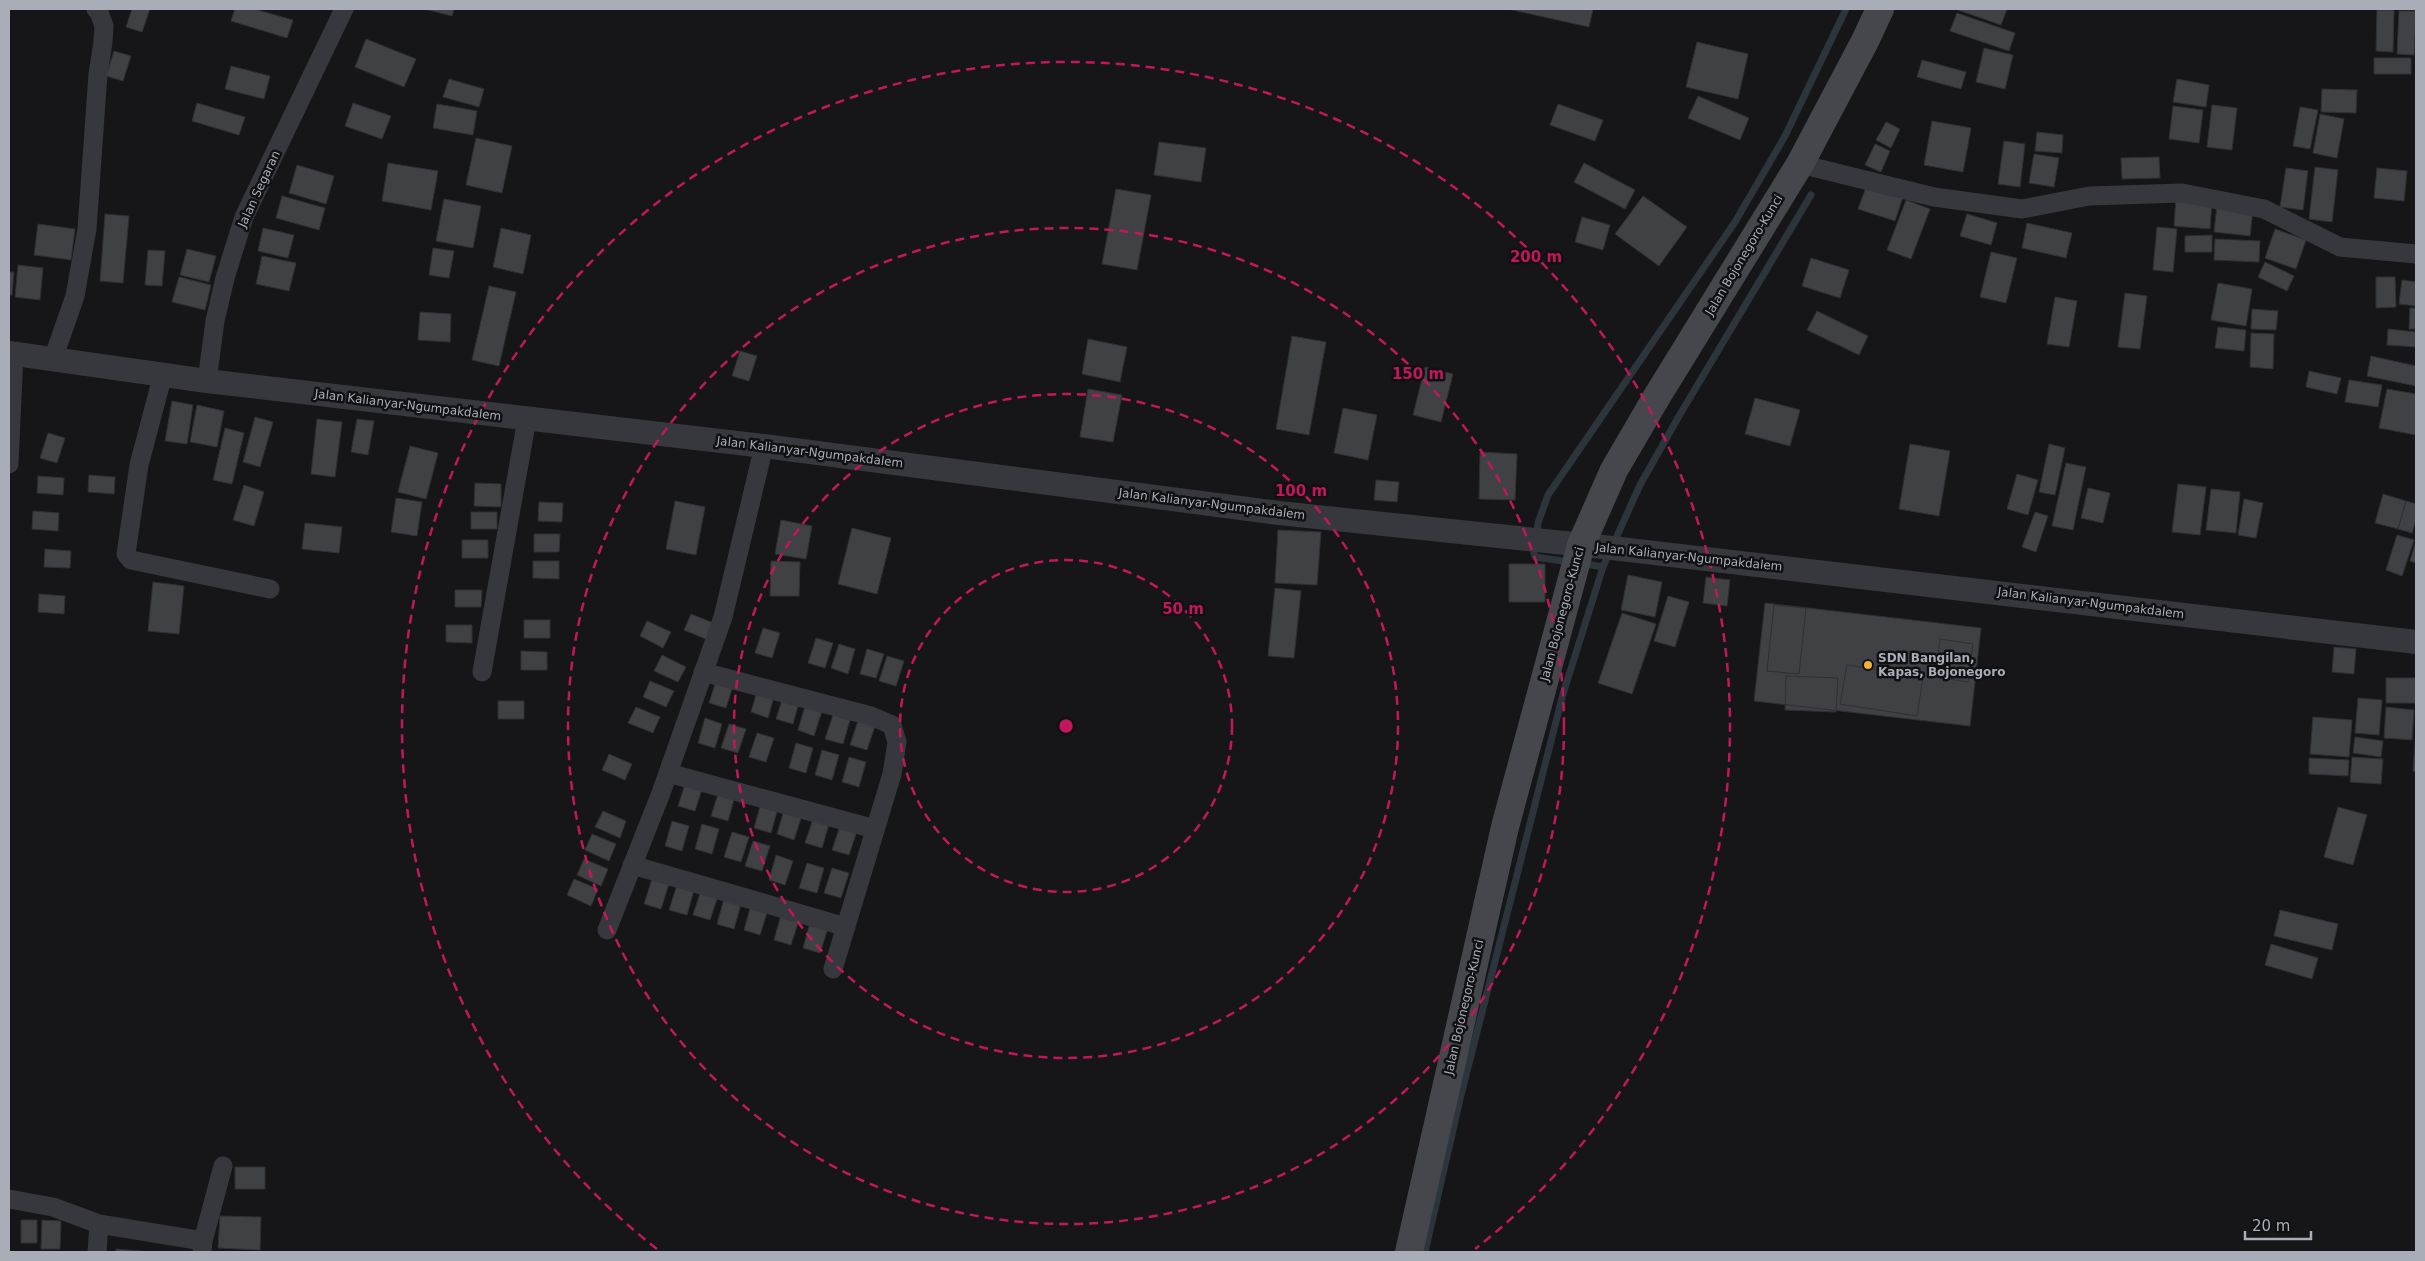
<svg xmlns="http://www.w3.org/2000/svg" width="2425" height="1261" viewBox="0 0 2425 1261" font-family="'DejaVu Sans',sans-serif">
<rect width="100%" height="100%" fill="#161618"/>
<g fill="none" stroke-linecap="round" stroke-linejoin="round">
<!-- stream -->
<path stroke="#2c353c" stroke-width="7" d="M 1570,562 L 1535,557 L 1534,553 L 1538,523 L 1548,495 L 1735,222 L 1785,136 L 1846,9
M 1581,563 L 1603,567
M 1425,1252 L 1461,1095 L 1563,694 L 1603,567 L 1640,485 L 1679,416 L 1811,195"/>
</g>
<!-- building -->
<path fill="#404145" stroke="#303034" d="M 132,9 L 150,9 L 142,32 L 126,27 Z
M 235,9 L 254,9 L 293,20 L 287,38 L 231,21 Z
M 425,9 L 454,9 L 452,16 Z
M 1508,9 L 1593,9 L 1589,27 Z
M 1955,9 L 2007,9 L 2001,25 Z
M 2377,10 L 2394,10 L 2393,52 L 2376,51 Z
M 2399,11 L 2416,11 L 2414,55 L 2397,54 Z
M 1957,13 L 2015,33 L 2009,51 L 1950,31 Z
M 366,39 L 416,59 L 404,87 L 355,67 Z
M 1697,42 L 1748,54 L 1738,99 L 1686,87 Z
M 1984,48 L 2013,55 L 2005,89 L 1976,82 Z
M 114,51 L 131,56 L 123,81 L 106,76 Z
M 2374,58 L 2411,58 L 2411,74 L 2374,74 Z
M 1922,60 L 1966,72 L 1961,89 L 1917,77 Z
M 231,66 L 270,76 L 264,99 L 225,89 Z
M 449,79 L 484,89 L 479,107 L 443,97 Z
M 2177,79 L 2209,85 L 2206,107 L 2173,102 Z
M 2322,89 L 2357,90 L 2356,113 L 2321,112 Z
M 1698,96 L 1749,118 L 1740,140 L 1688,118 Z
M 197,103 L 245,117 L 239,135 L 192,121 Z
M 353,103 L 391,116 L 382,139 L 345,126 Z
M 437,104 L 477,111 L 473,135 L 433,128 Z
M 1558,104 L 1603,120 L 1595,141 L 1550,125 Z
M 2212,105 L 2237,108 L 2232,150 L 2207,147 Z
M 2173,106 L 2203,110 L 2199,143 L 2169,139 Z
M 2300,107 L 2318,110 L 2310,149 L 2293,146 Z
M 2320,114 L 2344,119 L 2337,158 L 2313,153 Z
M 1932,121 L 1971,128 L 1963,172 L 1924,165 Z
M 1886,122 L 1900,129 L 1891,148 L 1876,140 Z
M 2037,132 L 2063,135 L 2062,153 L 2035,151 Z
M 476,138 L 512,146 L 502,193 L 466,185 Z
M 2004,141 L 2025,144 L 2020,187 L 1998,184 Z
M 1159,142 L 1206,148 L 1201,182 L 1154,175 Z
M 1875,144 L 1890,151 L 1881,172 L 1865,165 Z
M 2034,154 L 2059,158 L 2054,187 L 2029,183 Z
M 2159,157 L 2160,178 L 2122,179 L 2121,158 Z
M 388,163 L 438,171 L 431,210 L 382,201 Z
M 1584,163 L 1635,190 L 1625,209 L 1574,182 Z
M 297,165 L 334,176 L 326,204 L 289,193 Z
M 2315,167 L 2338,170 L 2332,222 L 2309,219 Z
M 2286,168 L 2308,171 L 2303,210 L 2280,207 Z
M 2377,168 L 2407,171 L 2404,201 L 2374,198 Z
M 1868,182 L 1904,194 L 1895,221 L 1858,209 Z
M 1116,189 L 1151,195 L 1137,270 L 1102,264 Z
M 282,196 L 325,208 L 319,230 L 276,218 Z
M 1643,196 L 1687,227 L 1659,266 L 1615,234 Z
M 2176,198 L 2212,201 L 2210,229 L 2174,226 Z
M 444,199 L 481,206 L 473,248 L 436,241 Z
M 1906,200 L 1930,209 L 1911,259 L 1887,250 Z
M 2217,205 L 2253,209 L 2250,236 L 2214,232 Z
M 105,214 L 129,216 L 123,283 L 100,281 Z
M 1967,214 L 1997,223 L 1991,245 L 1960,236 Z
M 1582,217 L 1610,225 L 1603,250 L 1575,242 Z
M 2027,223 L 2072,233 L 2066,258 L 2022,248 Z
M 38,224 L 75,229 L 71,260 L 34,255 Z
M 2157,227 L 2177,229 L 2173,272 L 2153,270 Z
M 263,228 L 294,235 L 288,258 L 258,251 Z
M 501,228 L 531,235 L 523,274 L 493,267 Z
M 2275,229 L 2306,240 L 2296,269 L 2265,258 Z
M 2212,235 L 2212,252 L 2185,252 L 2185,236 Z
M 2215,239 L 2260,241 L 2259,262 L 2214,260 Z
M 433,248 L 454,251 L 449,278 L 429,275 Z
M 187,249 L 216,256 L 209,282 L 180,275 Z
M 148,250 L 165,251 L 162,286 L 145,285 Z
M 1991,252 L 2017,258 L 2006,303 L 1980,297 Z
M 262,256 L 296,263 L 289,291 L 256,284 Z
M 1811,258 L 1849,270 L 1840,298 L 1802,286 Z
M 2265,262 L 2294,276 L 2287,291 L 2258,277 Z
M 18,265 L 43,268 L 40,300 L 15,297 Z
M 9,272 L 14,272 L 12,295 L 9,295 Z
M 179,277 L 211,285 L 205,310 L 172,302 Z
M 2376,277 L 2395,277 L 2396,307 L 2376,308 Z
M 2402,280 L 2416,282 L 2416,306 L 2399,304 Z
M 2218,283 L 2252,289 L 2246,326 L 2211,320 Z
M 489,286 L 516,292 L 499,366 L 472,360 Z
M 2125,293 L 2147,296 L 2140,349 L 2118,347 Z
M 2055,297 L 2077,301 L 2069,347 L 2047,344 Z
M 2410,308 L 2416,308 L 2416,329 L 2409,329 Z
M 2252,309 L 2278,311 L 2276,330 L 2251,329 Z
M 1817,311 L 1868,336 L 1859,355 L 1807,330 Z
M 420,312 L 451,314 L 450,342 L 418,340 Z
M 2218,327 L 2246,330 L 2244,351 L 2215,348 Z
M 2388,329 L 2416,332 L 2416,347 L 2387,345 Z
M 2251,333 L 2274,334 L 2273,369 L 2250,367 Z
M 1292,336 L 1326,342 L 1309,435 L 1276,429 Z
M 1088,339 L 1127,347 L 1120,382 L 1082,374 Z
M 740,351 L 757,356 L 749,381 L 732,376 Z
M 2371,356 L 2416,366 L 2416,386 L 2367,376 Z
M 1425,367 L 1453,374 L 1441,422 L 1413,415 Z
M 2309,371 L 2341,378 L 2337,394 L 2306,387 Z
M 2349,380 L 2382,385 L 2378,407 L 2345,402 Z
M 1088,389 L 1122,395 L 1113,442 L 1080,437 Z
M 2387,389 L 2416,394 L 2416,435 L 2379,428 Z
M 1755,398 L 1800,410 L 1790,446 L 1745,434 Z
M 172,401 L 193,405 L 187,444 L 165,441 Z
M 197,405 L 224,411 L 217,447 L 190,442 Z
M 1343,408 L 1377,415 L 1368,460 L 1334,453 Z
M 255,417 L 273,422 L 260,467 L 243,462 Z
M 317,419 L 342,422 L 335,477 L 311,474 Z
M 357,419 L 374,421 L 368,455 L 351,452 Z
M 225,428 L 244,433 L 232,484 L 213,480 Z
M 48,433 L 65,438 L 57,463 L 40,458 Z
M 1910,444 L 1950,451 L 1939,516 L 1899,509 Z
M 2049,444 L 2065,448 L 2055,495 L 2039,492 Z
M 410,446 L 438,453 L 426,499 L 398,492 Z
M 1480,452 L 1517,454 L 1515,500 L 1479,499 Z
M 2066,463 L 2086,467 L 2073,530 L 2052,526 Z
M 2017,474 L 2038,480 L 2028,515 L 2007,509 Z
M 89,475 L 115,477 L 114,494 L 88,492 Z
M 38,476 L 64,478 L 63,495 L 37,493 Z
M 1376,480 L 1399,482 L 1397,502 L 1374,500 Z
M 475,483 L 501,484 L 501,507 L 474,506 Z
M 2178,484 L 2206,487 L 2200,535 L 2172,532 Z
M 244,485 L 264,492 L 254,526 L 233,520 Z
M 2088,488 L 2110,493 L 2103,523 L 2081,518 Z
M 2211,489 L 2240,492 L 2236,533 L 2206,530 Z
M 2383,494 L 2406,501 L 2398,529 L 2375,523 Z
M 396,498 L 422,502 L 417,536 L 391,532 Z
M 2244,499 L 2263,503 L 2256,538 L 2238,535 Z
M 675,501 L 705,507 L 696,555 L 666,549 Z
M 2406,501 L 2416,504 L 2416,520 L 2412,533 L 2398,529 Z
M 539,502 L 563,503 L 562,522 L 538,521 Z
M 33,511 L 59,513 L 58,531 L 32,529 Z
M 471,512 L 497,512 L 497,529 L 471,529 Z
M 2035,512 L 2048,516 L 2036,552 L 2022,547 Z
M 781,520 L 812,526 L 806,559 L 775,554 Z
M 305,523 L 342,527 L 339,553 L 302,549 Z
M 852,528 L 891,538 L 877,594 L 838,584 Z
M 1278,530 L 1321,532 L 1317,585 L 1275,583 Z
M 534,534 L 560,534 L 559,552 L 534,552 Z
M 2397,535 L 2414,540 L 2402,576 L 2386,570 Z
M 462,540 L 488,540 L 488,558 L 462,558 Z
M 2416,541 L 2416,563 L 2410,561 Z
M 45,549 L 71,551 L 70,568 L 44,567 Z
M 533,561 L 559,561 L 559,579 L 533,578 Z
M 771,561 L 800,562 L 799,596 L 770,596 Z
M 1509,564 L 1545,564 L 1545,602 L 1509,602 Z
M 1628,575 L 1662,582 L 1655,617 L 1621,610 Z
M 1706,577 L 1730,580 L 1727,606 L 1703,603 Z
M 153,582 L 184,586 L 179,634 L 148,631 Z
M 1275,588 L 1301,591 L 1294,658 L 1268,656 Z
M 455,590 L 482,590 L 481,607 L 455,607 Z
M 39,594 L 65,596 L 64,614 L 38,612 Z
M 1668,596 L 1689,602 L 1675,647 L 1654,641 Z
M 1765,603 L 1981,628 L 1970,726 L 1754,701 Z
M 1774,605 L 1806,608 L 1799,674 L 1767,671 Z
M 1622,613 L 1656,624 L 1632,694 L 1598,683 Z
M 691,614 L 716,624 L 708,640 L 684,630 Z
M 524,620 L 550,620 L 550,638 L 524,638 Z
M 647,621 L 671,632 L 663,648 L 640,636 Z
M 446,625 L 472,625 L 472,643 L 446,642 Z
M 763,628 L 780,633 L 772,658 L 755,653 Z
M 816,638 L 833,643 L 825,668 L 808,663 Z
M 1940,639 L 1973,644 L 1968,682 L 1935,677 Z
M 839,644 L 855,649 L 848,674 L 831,668 Z
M 2334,647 L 2356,649 L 2354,674 L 2332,672 Z
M 867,649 L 884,654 L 876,678 L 860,674 Z
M 521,651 L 547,652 L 547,670 L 521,670 Z
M 662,655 L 686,667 L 678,682 L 654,671 Z
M 887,656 L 904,661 L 896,686 L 879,681 Z
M 1847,665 L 1923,677 L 1917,716 L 1840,704 Z
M 1786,676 L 1838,678 L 1836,712 L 1785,710 Z
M 717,678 L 734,683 L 726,708 L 709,703 Z
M 2386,678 L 2416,678 L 2416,703 L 2386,703 Z
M 650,681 L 674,691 L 666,707 L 643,697 Z
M 758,688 L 775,693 L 768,718 L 751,712 Z
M 784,694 L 800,699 L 793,724 L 776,719 Z
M 2358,698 L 2382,700 L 2379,735 L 2355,733 Z
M 498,701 L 524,701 L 524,719 L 498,719 Z
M 805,706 L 822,711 L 814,736 L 798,730 Z
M 636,707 L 660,717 L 653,733 L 628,723 Z
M 2386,707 L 2414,710 L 2412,740 L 2384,738 Z
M 833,715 L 850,720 L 843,744 L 825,739 Z
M 2313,717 L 2352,720 L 2349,757 L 2310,754 Z
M 705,718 L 722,724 L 715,748 L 698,743 Z
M 858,721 L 875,726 L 867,750 L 850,745 Z
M 729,724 L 746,729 L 738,753 L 721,748 Z
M 2416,730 L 2416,772 L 2413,771 Z
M 757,733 L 774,738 L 766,762 L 749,757 Z
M 2355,737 L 2383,741 L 2381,757 L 2353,753 Z
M 796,743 L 813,748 L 806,773 L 789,768 Z
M 822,750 L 839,755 L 832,780 L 815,775 Z
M 609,754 L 632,764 L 625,780 L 602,770 Z
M 849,757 L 866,762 L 859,787 L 842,782 Z
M 2352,757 L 2383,759 L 2381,784 L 2350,782 Z
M 2309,758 L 2349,760 L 2348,776 L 2309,774 Z
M 686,781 L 703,786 L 695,811 L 678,806 Z
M 719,791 L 735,796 L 728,821 L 711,816 Z
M 761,803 L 778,808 L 771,833 L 754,828 Z
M 2338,807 L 2367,815 L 2353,865 L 2324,857 Z
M 784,810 L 802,815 L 794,840 L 777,834 Z
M 603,811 L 626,821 L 620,838 L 595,827 Z
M 813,819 L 829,824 L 822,848 L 805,843 Z
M 672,821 L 689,826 L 682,851 L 665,846 Z
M 702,824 L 719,829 L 712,854 L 695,849 Z
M 840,826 L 857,831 L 849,855 L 832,850 Z
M 732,832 L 749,837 L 741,862 L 724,857 Z
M 592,834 L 616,844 L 609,861 L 585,850 Z
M 753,841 L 770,846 L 762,871 L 745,866 Z
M 776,855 L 793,861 L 785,885 L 769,880 Z
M 584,859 L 608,869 L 601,886 L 577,875 Z
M 807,863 L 824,868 L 817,893 L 799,888 Z
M 832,868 L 849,873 L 841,898 L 824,893 Z
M 574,879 L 598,889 L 591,906 L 567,895 Z
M 652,879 L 669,884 L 661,909 L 644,904 Z
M 677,885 L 694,890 L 687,915 L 669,910 Z
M 701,890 L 718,896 L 710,920 L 693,915 Z
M 724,899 L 741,904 L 734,929 L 717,924 Z
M 751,905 L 768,910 L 760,935 L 744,930 Z
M 2280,910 L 2338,924 L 2332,950 L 2274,936 Z
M 781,915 L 799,920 L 791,945 L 774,940 Z
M 810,923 L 828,928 L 820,953 L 803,948 Z
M 2271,944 L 2318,958 L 2312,979 L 2265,965 Z
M 235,1167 L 265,1167 L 265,1189 L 235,1189 Z
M 220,1216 L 261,1217 L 260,1250 L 218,1248 Z
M 21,1220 L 37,1220 L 37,1243 L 21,1243 Z
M 42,1220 L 61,1221 L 60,1249 L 41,1249 Z
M 116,1249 L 141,1251 L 141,1252 L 116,1252 Z"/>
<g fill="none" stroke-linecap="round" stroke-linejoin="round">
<!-- minor -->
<path stroke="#37383d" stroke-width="19" d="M 1800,164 L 1934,197 L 2022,209 L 2089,196 L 2182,193 L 2264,209 L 2340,247 L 2416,254
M 53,359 L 75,296 L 87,229 L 98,74 L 103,42 L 104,26 L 99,12 L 96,9
M 163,374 L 139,465 L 126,554 L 131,560 L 270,589
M 207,381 L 215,321 L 225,278 L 244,217 L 344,9
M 9,464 L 14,354
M 482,672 L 527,419
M 703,672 L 871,716 L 892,725 L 897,742 L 892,774 L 833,969
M 668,773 L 875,829
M 632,865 L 846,927
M 607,930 L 661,793 L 723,617 L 764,446
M 9,1199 L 53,1207 L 99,1224 L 203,1241 L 202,1252
M 203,1241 L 223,1166
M 97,1252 L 99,1224"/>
<!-- tertiary -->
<path stroke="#37383d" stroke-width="24" d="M 9,353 L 207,381 L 764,446 L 1279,513 L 1603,547 L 2416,642"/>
<!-- secondary -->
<path stroke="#45474d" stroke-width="28" d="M 1409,1252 L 1505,827 L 1581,545 L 1614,470 L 1656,398 L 1800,164 L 1865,41 L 1880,9"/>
</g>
<!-- distance rings -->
<g fill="none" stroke="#c2185b" stroke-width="2.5" stroke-dasharray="9 6">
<circle cx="1066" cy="726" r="166"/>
<circle cx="1066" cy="726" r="332"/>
<circle cx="1066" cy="726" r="498"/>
<path d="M657 1249A664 664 0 1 1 1475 1249"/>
</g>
<!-- markers -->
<circle fill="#f2b134" stroke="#111113" stroke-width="2" cx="1868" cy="665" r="5"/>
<g text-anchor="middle" stroke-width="5" stroke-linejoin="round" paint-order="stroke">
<!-- street labels -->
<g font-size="12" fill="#a8adb8" stroke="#111113">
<text transform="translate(259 189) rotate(-65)" y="4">Jalan Segaran</text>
<text transform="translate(1744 255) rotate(-59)" y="4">Jalan Bojonegoro-Kunci</text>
<text transform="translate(408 405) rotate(7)" y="4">Jalan Kalianyar-Ngumpakdalem</text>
<text transform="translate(810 452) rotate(7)" y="4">Jalan Kalianyar-Ngumpakdalem</text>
<text transform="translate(1212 504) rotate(7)" y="4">Jalan Kalianyar-Ngumpakdalem</text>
<text transform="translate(1689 557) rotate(6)" y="4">Jalan Kalianyar-Ngumpakdalem</text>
<text transform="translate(2091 603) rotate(7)" y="4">Jalan Kalianyar-Ngumpakdalem</text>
<text transform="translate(1562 614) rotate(-75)" y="4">Jalan Bojonegoro-Kunci</text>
<text transform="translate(1464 1007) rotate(-77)" y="4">Jalan Bojonegoro-Kunci</text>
</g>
<!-- poi labels -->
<g font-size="12" font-weight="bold" fill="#a8adb8" stroke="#111113" text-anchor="start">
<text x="1878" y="662">SDN Bangilan,<tspan x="1878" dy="14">Kapas, Bojonegoro</tspan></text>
</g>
</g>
<circle cx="1066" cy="726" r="8" fill="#c2185b" stroke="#111113" stroke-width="2.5"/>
<g font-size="15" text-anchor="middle" font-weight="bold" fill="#c2185b" stroke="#111113" stroke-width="5" stroke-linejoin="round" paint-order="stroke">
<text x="1536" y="262">200 m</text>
<text x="1418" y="379">150 m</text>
<text x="1301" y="496">100 m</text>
<text x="1183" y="614">50 m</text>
</g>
<!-- border -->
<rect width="2425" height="1261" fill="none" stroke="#a8adb8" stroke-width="20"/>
<!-- scale -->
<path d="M2245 1231v8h66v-8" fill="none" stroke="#a8adb8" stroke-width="2.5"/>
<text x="2252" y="1231" font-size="15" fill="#a8adb8" stroke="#111113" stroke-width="4" paint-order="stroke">20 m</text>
</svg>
